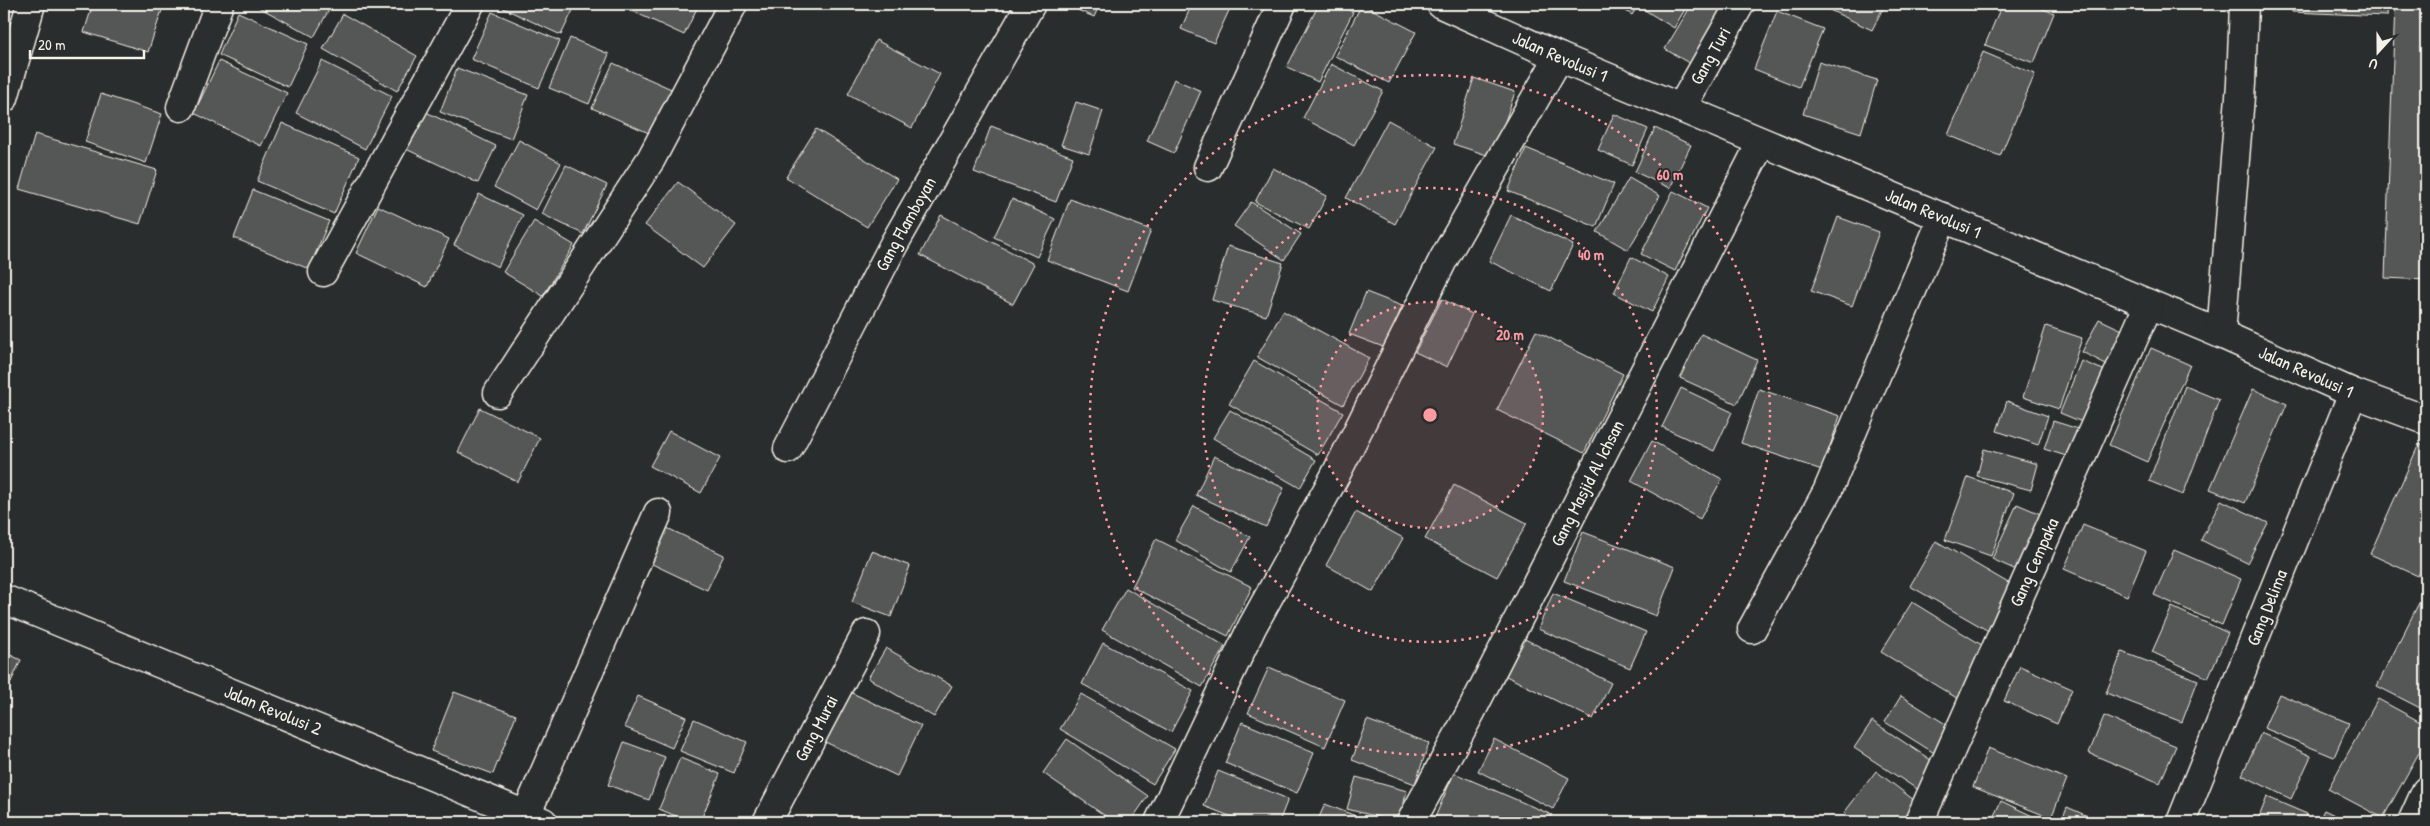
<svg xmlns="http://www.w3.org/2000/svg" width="2430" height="826" viewBox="0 0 2430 826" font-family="'Patrick Hand',sans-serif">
<rect width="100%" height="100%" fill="#2a2d2e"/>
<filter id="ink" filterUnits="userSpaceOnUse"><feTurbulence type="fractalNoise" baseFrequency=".02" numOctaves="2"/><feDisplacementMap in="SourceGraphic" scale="10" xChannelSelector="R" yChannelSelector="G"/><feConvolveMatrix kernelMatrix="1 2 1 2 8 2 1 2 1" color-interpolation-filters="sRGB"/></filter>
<g filter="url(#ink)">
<!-- building -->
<path fill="#555756" stroke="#f4f1e8" d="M 93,4 L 164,4 L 148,52 L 84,32 Z
M 253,4 L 332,4 L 314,37 Z
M 504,4 L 576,4 L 561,35 L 503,8 Z
M 617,4 L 699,4 L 684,35 Z
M 1064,4 L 1100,4 L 1094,17 Z
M 1192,4 L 1232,4 L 1214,43 L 1181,29 Z
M 1319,4 L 1336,4 L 1353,12 L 1318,82 L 1287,67 Z
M 1362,4 L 1416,32 L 1389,83 L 1335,56 Z
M 1566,4 L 1579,4 L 1575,9 Z
M 1615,4 L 1639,4 L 1632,15 Z
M 1647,4 L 1688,4 L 1674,28 L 1643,9 Z
M 1692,4 L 1737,4 L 1699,69 L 1665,49 Z
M 1817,4 L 1885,4 L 1872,30 Z
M 2002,4 L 2029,4 L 2054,13 L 2034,63 L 1985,45 Z
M 2292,4 L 2388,4 L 2387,16 L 2292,12 Z
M 2395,4 L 2426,4 L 2426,280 L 2385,278 Z
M 1777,11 L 1823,29 L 1799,87 L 1754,69 Z
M 238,12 L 308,44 L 288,87 L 219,55 Z
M 492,12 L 560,41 L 539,88 L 471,59 Z
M 343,14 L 417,56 L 397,91 L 323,49 Z
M 570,38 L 609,54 L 589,104 L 549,88 Z
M 876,40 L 940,74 L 912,128 L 848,94 Z
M 1983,52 L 2035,74 L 2000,156 L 1948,135 Z
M 219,61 L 287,93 L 261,146 L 194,113 Z
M 322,61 L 392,96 L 365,149 L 296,113 Z
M 1819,62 L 1877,80 L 1861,133 L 1803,114 Z
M 613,63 L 678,92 L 658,137 L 592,108 Z
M 1331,64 L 1383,91 L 1354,145 L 1303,118 Z
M 457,68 L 528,95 L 511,139 L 440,112 Z
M 1474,78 L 1515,92 L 1493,157 L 1453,144 Z
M 1174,79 L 1201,91 L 1174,153 L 1147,141 Z
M 101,94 L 162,114 L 146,163 L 85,142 Z
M 1076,102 L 1103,111 L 1089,154 L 1061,145 Z
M 424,111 L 496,146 L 478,183 L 406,149 Z
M 1614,114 L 1648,129 L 1632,165 L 1598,150 Z
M 1388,120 L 1437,147 L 1395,224 L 1346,198 Z
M 282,123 L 359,157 L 334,214 L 257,181 Z
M 991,126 L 1073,157 L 1056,202 L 974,172 Z
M 1655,128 L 1691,145 L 1670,188 L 1635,172 Z
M 816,129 L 897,179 L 867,227 L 786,177 Z
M 35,134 L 157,170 L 140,224 L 19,189 Z
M 519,140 L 561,163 L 536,210 L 494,187 Z
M 1526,148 L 1614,184 L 1596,227 L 1508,191 Z
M 566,165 L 607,185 L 583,234 L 542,214 Z
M 1273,168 L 1327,196 L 1309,229 L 1255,202 Z
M 1629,178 L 1660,196 L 1628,250 L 1597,232 Z
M 678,182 L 736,225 L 703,268 L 645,225 Z
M 253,190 L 329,221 L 309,269 L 234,238 Z
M 1673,191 L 1707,208 L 1675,271 L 1641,254 Z
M 479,194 L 523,215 L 498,267 L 454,245 Z
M 1012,199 L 1055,219 L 1037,257 L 994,237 Z
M 1070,199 L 1151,230 L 1128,291 L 1047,260 Z
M 1251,202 L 1301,234 L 1284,260 L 1234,226 Z
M 378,206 L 449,239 L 427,287 L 356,253 Z
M 941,215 L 1034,264 L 1013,304 L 920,255 Z
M 1511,215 L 1573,245 L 1551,291 L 1489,261 Z
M 1838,217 L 1879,232 L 1852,306 L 1811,291 Z
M 534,221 L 574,245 L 543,296 L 503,272 Z
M 1228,246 L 1283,263 L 1266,316 L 1212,300 Z
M 1631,257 L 1669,277 L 1652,312 L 1614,293 Z
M 1366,292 L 1402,306 L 1386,348 L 1349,334 Z
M 1442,299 L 1472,314 L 1447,367 L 1415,352 Z
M 1283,311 L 1369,358 L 1343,405 L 1257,357 Z
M 2099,319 L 2133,335 L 2116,369 L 2082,352 Z
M 2046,326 L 2082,338 L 2059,409 L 2023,397 Z
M 1536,331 L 1623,374 L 1584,453 L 1497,410 Z
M 1701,334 L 1757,360 L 1737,404 L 1680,378 Z
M 2151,348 L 2190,365 L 2147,462 L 2109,445 Z
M 1254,361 L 1343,412 L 1318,455 L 1229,404 Z
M 2081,361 L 2113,374 L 2092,426 L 2060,413 Z
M 2185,386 L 2219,400 L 2183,495 L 2149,481 Z
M 1681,388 L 1732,412 L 1714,451 L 1662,427 Z
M 1759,389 L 1840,416 L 1822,470 L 1741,443 Z
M 2253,389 L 2287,404 L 2245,503 L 2210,489 Z
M 2007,401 L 2048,416 L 2038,445 L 1997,431 Z
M 480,408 L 540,438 L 518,482 L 458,452 Z
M 1230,410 L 1316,460 L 1300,488 L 1213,438 Z
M 2053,421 L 2088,432 L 2079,460 L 2044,449 Z
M 669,431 L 720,458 L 701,493 L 650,466 Z
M 1652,441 L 1722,479 L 1700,519 L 1631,481 Z
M 2419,444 L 2426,447 L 2426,558 L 2418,576 L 2370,554 Z
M 1984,449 L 2038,464 L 2031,490 L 1977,476 Z
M 1214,456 L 1284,488 L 1266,527 L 1196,495 Z
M 1968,477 L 2014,493 L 1991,556 L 1945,540 Z
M 1454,485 L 1527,523 L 1497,577 L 1425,539 Z
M 2221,500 L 2268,523 L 2247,563 L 2201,540 Z
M 2017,504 L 2050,518 L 2025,574 L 1992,559 Z
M 1194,506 L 1250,537 L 1231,572 L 1175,540 Z
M 1356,512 L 1403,538 L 1373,592 L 1326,565 Z
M 2083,525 L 2146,551 L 2127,596 L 2064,569 Z
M 667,528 L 724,555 L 707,590 L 650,563 Z
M 1583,532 L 1675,567 L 1656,616 L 1564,581 Z
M 1156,539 L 1252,587 L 1228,636 L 1132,587 Z
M 1936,541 L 2017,588 L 1992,633 L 1910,586 Z
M 2174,550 L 2241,579 L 2222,625 L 2154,595 Z
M 872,551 L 910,566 L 891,617 L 852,602 Z
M 1126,588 L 1225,646 L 1202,687 L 1102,630 Z
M 2426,589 L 2426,711 L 2377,686 Z
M 1553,593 L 1646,632 L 1630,668 L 1538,629 Z
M 1912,602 L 1990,650 L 1960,700 L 1881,652 Z
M 2172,607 L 2228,633 L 2208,678 L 2152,652 Z
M 1519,636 L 1611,683 L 1593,719 L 1500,673 Z
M 1103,643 L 1193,691 L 1171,732 L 1082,684 Z
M 886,648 L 952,686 L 934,717 L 868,678 Z
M 4,652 L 21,660 L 4,697 Z
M 2122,652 L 2198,680 L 2182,722 L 2106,693 Z
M 2020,666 L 2072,689 L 2057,724 L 2004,701 Z
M 1269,667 L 1345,700 L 1325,747 L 1248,713 Z
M 846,690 L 921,726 L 897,776 L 821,740 Z
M 454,692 L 516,715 L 493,774 L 431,751 Z
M 1081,694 L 1175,749 L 1153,784 L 1060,729 Z
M 2279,694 L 2349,723 L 2334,757 L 2264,728 Z
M 638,696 L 686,717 L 672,748 L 624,727 Z
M 1901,696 L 1955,730 L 1939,756 L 1885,722 Z
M 2378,699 L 2426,725 L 2426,740 L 2383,818 L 2328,789 Z
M 2104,716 L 2176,746 L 2160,783 L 2089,753 Z
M 694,719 L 747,742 L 734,773 L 680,751 Z
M 1367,720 L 1429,743 L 1415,784 L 1352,760 Z
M 1872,721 L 1940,766 L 1923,793 L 1854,748 Z
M 1242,722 L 1314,753 L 1297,793 L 1225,763 Z
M 2261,733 L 2311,756 L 2291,799 L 2242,775 Z
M 1067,739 L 1148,796 L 1130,822 L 1114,822 L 1043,773 Z
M 1494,739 L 1569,778 L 1553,809 L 1478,771 Z
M 624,742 L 665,757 L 649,800 L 608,785 Z
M 1988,748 L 2067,779 L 2051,818 L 1973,787 Z
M 680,758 L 720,774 L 700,822 L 690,822 L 659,809 Z
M 1218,771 L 1288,799 L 1279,822 L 1245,822 L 1204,806 Z
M 1876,771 L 1923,807 L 1911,822 L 1855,822 L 1844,813 Z
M 1454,773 L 1552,815 L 1549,822 L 1433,822 Z
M 1356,777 L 1407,791 L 1398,822 L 1347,809 Z
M 2267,797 L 2307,814 L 2304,822 L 2257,822 Z
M 2001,801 L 2045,822 L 1991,822 Z
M 1325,804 L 1371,822 L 1317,822 Z
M 2067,807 L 2101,822 L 2061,822 Z
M 2324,810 L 2349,822 L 2318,822 Z
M 1083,814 L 1097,822 L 1078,822 Z"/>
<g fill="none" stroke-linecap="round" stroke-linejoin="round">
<defs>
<g id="minor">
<path id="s1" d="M 1441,4 L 1559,57 L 2221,334 L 2353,393 L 2426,420"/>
<path d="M 4,98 L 31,4"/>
<path d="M 181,107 L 219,4"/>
<path id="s2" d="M 1681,108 L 1740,4"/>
<path d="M 1208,167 L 1282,4"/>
<path d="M 323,272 L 470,4"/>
<path d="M 2221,334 L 2241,84 L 2244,4"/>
<path d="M 498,393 L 651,159 L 733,4"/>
<path id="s3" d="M 788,449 L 894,244 L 1031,4"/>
<path id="s4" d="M 4,599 L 543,822"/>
<path d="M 1752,629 L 1827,492 L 1943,217"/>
<path d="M 526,815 L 658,513"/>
<path id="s5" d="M 767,822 L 866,634"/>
<path d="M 1159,822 L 1252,627 L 1335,476 L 1443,260 L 1559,57"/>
<path id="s6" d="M 1411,822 L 1472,710 L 1761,143"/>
<path id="s7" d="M 1919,822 L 2149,304"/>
<path id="s8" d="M 2181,822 L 2353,393"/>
<path d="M 2412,822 L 2426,791"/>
</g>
</defs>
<!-- minor casing -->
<use href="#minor" stroke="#f4f1e8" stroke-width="31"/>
<!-- minor -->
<use href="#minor" stroke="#2a2d2e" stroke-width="28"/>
</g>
</g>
<!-- distance rings -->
<circle cx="1430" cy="415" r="113" fill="#ff9aa2" fill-opacity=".12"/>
<g fill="none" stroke="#ff9aa2" stroke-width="2.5" stroke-dasharray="2.5 5">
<circle cx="1430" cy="415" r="113"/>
<circle cx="1430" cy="415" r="227"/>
<circle cx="1430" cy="415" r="340"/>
</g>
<g text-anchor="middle" stroke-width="4" stroke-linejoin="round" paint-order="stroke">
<!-- street labels -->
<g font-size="18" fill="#f4f1e8" stroke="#2a2d2e">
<text dy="6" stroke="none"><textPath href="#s1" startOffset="130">Jalan Revolusi 1</textPath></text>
<text dy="6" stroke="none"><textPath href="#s2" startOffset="60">Gang Turi</textPath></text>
<text dy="6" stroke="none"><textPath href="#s1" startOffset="535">Jalan Revolusi 1</textPath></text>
<text dy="6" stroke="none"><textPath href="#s3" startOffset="254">Gang Flamboyan</textPath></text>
<text dy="6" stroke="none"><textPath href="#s1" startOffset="940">Jalan Revolusi 1</textPath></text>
<text dy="6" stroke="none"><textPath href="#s6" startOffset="382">Gang Masjid Al Ichsan</textPath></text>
<text dy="6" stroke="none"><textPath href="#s7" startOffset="284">Gang Cempaka</textPath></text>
<text dy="6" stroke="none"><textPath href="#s8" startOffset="231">Gang Delima</textPath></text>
<text dy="6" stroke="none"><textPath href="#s4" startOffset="291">Jalan Revolusi 2</textPath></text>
<text dy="6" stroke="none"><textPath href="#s5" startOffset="106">Gang Murai</textPath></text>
</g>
</g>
<circle cx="1430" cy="415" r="8" fill="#ff9aa2" stroke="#2a2d2e" stroke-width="2.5"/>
<g font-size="15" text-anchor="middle" font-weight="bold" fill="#ff9aa2" stroke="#2a2d2e" stroke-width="4" stroke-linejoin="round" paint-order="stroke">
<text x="1670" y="180">60 m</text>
<text x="1591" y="260">40 m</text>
<text x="1510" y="340">20 m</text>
</g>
<!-- margin -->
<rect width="2430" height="826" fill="none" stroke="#2a2d2e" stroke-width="20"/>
<rect x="10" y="10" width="2410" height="806" fill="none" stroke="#f4f1e8" stroke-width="2" filter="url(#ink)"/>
<!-- north arrow -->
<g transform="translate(2378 52) rotate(201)" stroke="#2a2d2e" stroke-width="4" paint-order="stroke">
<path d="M0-4L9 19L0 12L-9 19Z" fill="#f4f1e8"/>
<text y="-8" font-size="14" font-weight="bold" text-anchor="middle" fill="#f4f1e8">U</text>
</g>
<!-- scale -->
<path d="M30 50v8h114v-8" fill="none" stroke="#f4f1e8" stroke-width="2.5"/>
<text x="38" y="50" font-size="15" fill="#f4f1e8" stroke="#2a2d2e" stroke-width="4" paint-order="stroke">20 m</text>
</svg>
